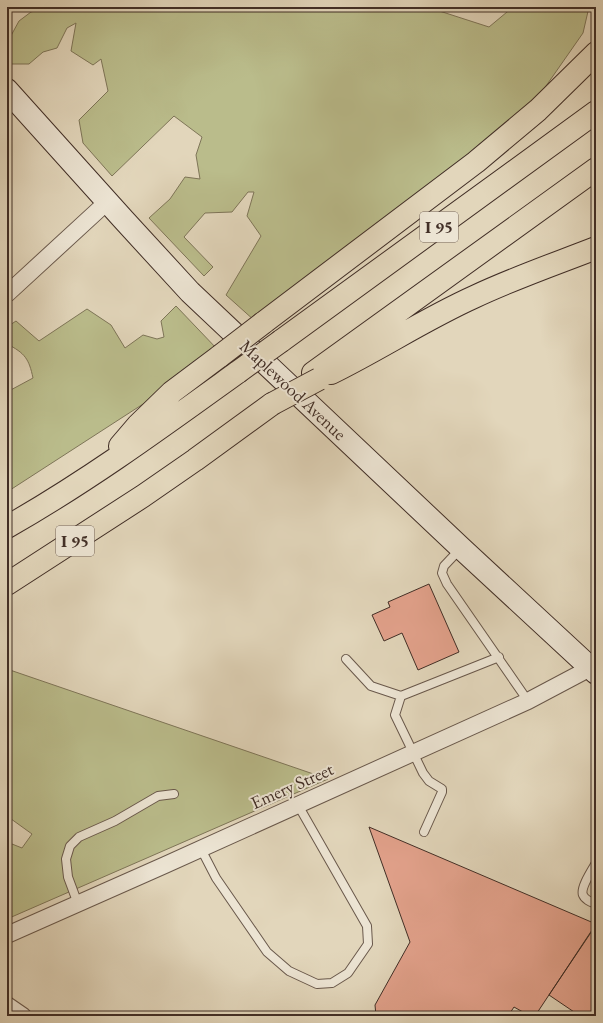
<svg xmlns="http://www.w3.org/2000/svg" width="603" height="1023" viewBox="0 0 603 1023" font-family="'EB Garamond',serif">
<rect width="100%" height="100%" fill="#e2d6bb"/>
<filter id="stains"><feTurbulence type="fractalNoise" baseFrequency=".005" numOctaves="4"/><feColorMatrix values="0 0 0 0 .2 0 0 0 0 .09 0 0 0 0 .02 0 0 0 .5 -.17"/></filter>
<radialGradient id="worn" r=".72"><stop offset=".6" stop-color="#630" stop-opacity="0"/><stop offset="1" stop-color="#630" stop-opacity=".3"/></radialGradient>
<!-- green -->
<path fill="#babc8b" stroke="#7e7558" d="M 48,7 L 427,7 L 489,27 L 513,7 L 589,7 L 583,33 L 539,96 L 488,141 L 255,321 L 226,295 L 261,236 L 247,216 L 254,192 L 248,192 L 232,212 L 205,213 L 184,237 L 213,267 L 204,276 L 149,218 L 170,199 L 185,177 L 200,179 L 196,155 L 202,137 L 174,116 L 112,176 L 83,143 L 79,120 L 108,91 L 101,59 L 93,65 L 71,51 L 76,23 L 67,28 L 57,48 L 43,52 L 29,64 L 11,64 L 7,59 L 7,43 L 19,21 L 31,12 Z
M 176,306 L 218,350 L 157,395 L 7,492 L 7,392 L 33,378 C 29,359 25,353 7,344 L 7,327 L 16,321 L 39,341 L 87,309 L 111,325 L 125,348 L 143,335 L 157,339 L 164,337 L 161,321 Z
M 7,669 L 328,779 L 7,919 L 7,842 L 22,848 L 32,834 L 7,816 Z"/>
<!-- building -->
<path fill="#e3a28c" stroke="#412e26" d="M 429,584 L 459,652 L 418,670 L 402,633 L 384,641 L 372,615 L 390,607 L 388,602 Z
M 369,827 L 596,924 L 535,1016 L 530,1016 L 514,1007 L 508,1016 L 376,1016 L 375,1005 L 410,942 Z
M 596,925 L 596,1016 L 580,1016 L 549,995 Z"/>
<g fill="none" stroke-linecap="round" stroke-linejoin="round">
<defs>
<path id="lane" d="M 461,548 L 444,566 L 442,573 L 447,584 L 528,701
M 346,659 L 371,686 L 401,696
M 424,832 L 442,792 L 442,789 L 429,781 L 423,773 L 395,715 L 401,696 L 499,657
M 201,849 L 216,878 L 267,952 L 289,971 L 317,984 L 332,983 L 348,973 L 368,944 L 367,926 L 298,805
M 596,863 C 592,870 580,888 583,895 C 585,900 591,902 596,904
M 78,904 L 68,877 L 66,859 L 70,846 L 79,837 L 115,821 L 158,796 L 174,794"/>
<path id="street" d="M 7,294 L 107,202
M 7,935 L 165,865 L 528,701 L 596,665
M 7,1005 L 23,1016"/>
<path id="secondary" d="M 7,90 L 123,219 L 190,292 L 461,548 L 596,673"/>
<path id="highway" d="M 263,323 L 476,162 L 538,110 L 596,53
M 281,341 L 596,112
M 313,373 L 596,169
M 331,373 C 380,349 425,319 474,297 C 514,278 555,264 596,248
M 120,446 L 138,425 L 172,392 L 220,356
M 7,527 C 88,481 163,426 238,372
M 7,584 L 143,496 L 195,460 L 272,404"/>
</defs>
<!-- lane casing -->
<use href="#lane" stroke="#69584b" stroke-width="10"/>
<!-- street casing -->
<use href="#street" stroke="#69584b" stroke-width="18"/>
<!-- secondary casing -->
<use href="#secondary" stroke="#412e26" stroke-width="24"/>
<!-- highway casing -->
<use href="#highway" stroke="#412e26" stroke-width="24"/>
<!-- lane -->
<use href="#lane" stroke="#ece4d3" stroke-width="8"/>
<!-- street -->
<use href="#street" stroke="#ece4d3" stroke-width="16"/>
<!-- secondary -->
<use href="#secondary" stroke="#ece4d3" stroke-width="22"/>
<!-- highway -->
<use href="#highway" stroke="#e2d6bb" stroke-width="22"/>
<defs>
<path id="highway-bridge" d="M 220,356 L 263,323
M 238,372 L 281,341
M 272,404 L 319,379"/>
</defs>
<!-- highway-bridge casing -->
<use href="#highway-bridge" stroke="#412e26" stroke-width="24" stroke-linecap="butt"/>
<!-- highway-bridge -->
<use href="#highway-bridge" stroke="#e2d6bb" stroke-width="22"/>
</g>
<g text-anchor="middle" stroke-width="4" stroke-linejoin="round" paint-order="stroke">
<!-- shield labels -->
<g fill="#ece4d3" stroke="#74655a" stroke-width="1">
<rect x="420" y="212" width="38" height="30" rx="3"/>
<rect x="56" y="526" width="38" height="30" rx="3"/>
</g>
<g font-size="17" font-weight="bold" fill="#412e26">
<text x="439" y="233">I 95</text>
<text x="75" y="547">I 95</text>
</g>
<!-- street labels -->
<g font-size="18" fill="#412e26" stroke="#ece4d3">
<text transform="translate(293 390) rotate(43)" y="6">Maplewood Avenue</text>
<text transform="translate(292 786) rotate(-24)" y="6">Emery Street</text>
</g>
</g>
<!-- margin -->
<rect width="603" height="1023" fill="none" stroke="#e2d6bb" stroke-width="24"/>
<rect x="8" y="8" width="587" height="1007" fill="none" stroke="#412e26" stroke-width="2"/>
<rect x="12" y="12" width="579" height="999" fill="none" stroke="#412e26"/>
<rect width="100%" height="100%" filter="url(#stains)"/>
<rect width="100%" height="100%" fill="url(#worn)"/>
</svg>
